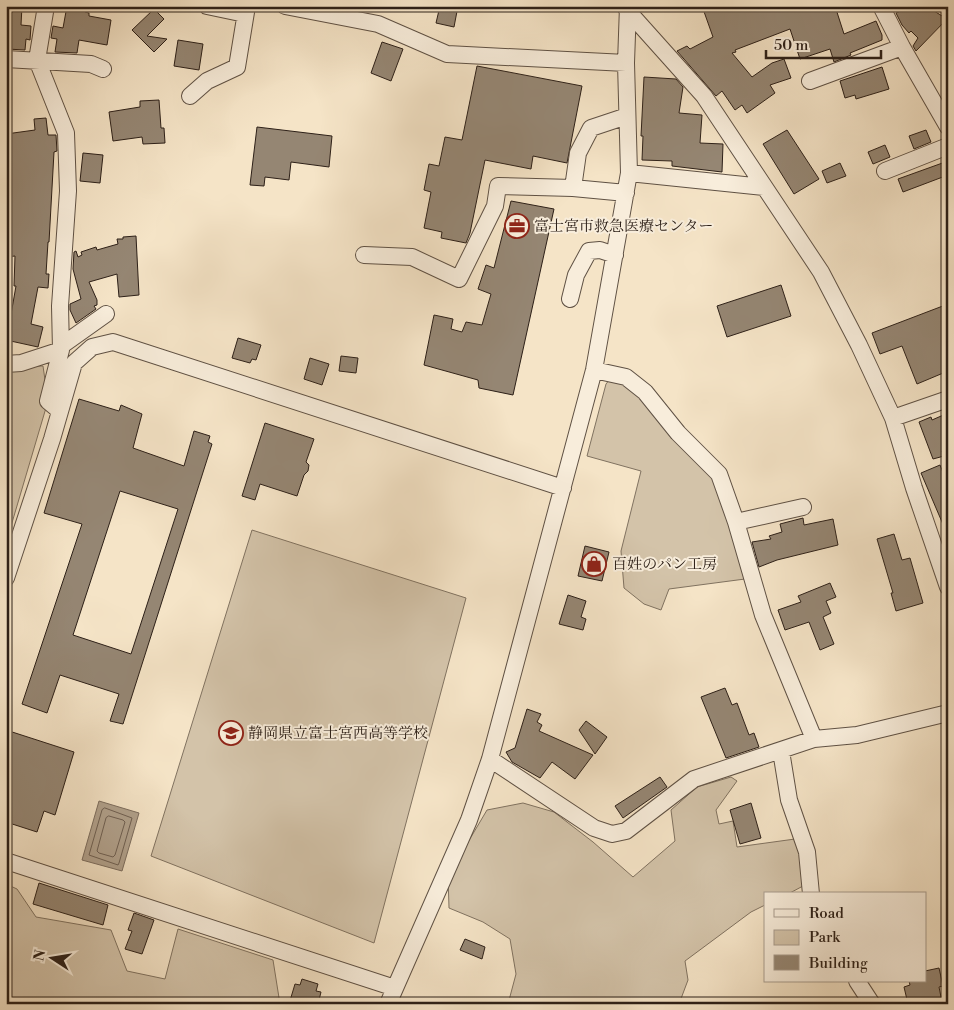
<svg xmlns="http://www.w3.org/2000/svg" width="954" height="1010" viewBox="0 0 954 1010" font-family="'Libre Bodoni','Noto Serif JP',serif">
<rect width="100%" height="100%" fill="#f5e4c7"/>
<filter id="stains"><feTurbulence type="fractalNoise" baseFrequency=".004" numOctaves="4"/><feColorMatrix values="0 0 0 0 .2 0 0 0 0 .09 0 0 0 0 .02 0 0 0 .5 -.17"/></filter>
<radialGradient id="worn" r=".72"><stop offset=".6" stop-color="#630" stop-opacity="0"/><stop offset="1" stop-color="#630" stop-opacity=".3"/></radialGradient>
<!-- green -->
<path fill="#d3c3a9" stroke="#807260" d="M 6,366 L 43,366 L 48,401 L 6,543 Z
M 610,379 L 623,381 L 650,406 L 714,476 L 745,579 L 669,589 L 661,610 L 644,604 L 624,588 L 621,551 L 641,471 L 587,456 L 606,384 Z
M 252,530 L 466,598 L 374,943 L 151,856 Z
M 731,777 L 737,781 L 716,810 L 719,824 L 733,821 L 737,847 L 795,839 L 804,867 L 803,886 L 788,894 L 765,894 L 765,905 L 751,912 L 685,961 L 688,980 L 679,1004 L 508,1004 L 516,974 L 510,939 L 483,922 L 449,908 L 448,876 L 487,810 L 523,803 L 554,812 L 593,842 L 633,877 L 675,841 L 671,810 L 697,787 Z
M 6,884 L 17,889 L 36,917 L 111,930 L 127,971 L 165,979 L 178,929 L 273,960 L 280,1004 L 6,1004 Z"/>
<!-- water -->
<path fill="#b1a18c" stroke="#7c6d5e" d="M 99,801 L 139,813 L 122,871 L 82,860 Z"/>
<g fill="none" stroke-linecap="round" stroke-linejoin="round">
<!-- shore -->
<path stroke="#6f6052" stroke-width="1" d="M 105,808 L 132,818 L 119,863 L 118,865 L 89,855 L 102,810 Z
M 109,816 L 123,820 L 125,822 L 115,855 L 113,857 L 99,853 L 97,851 L 106,818 Z"/>
</g>
<!-- building -->
<path fill="#958673" stroke="#2d2018" fill-rule="evenodd" d="M 10,6 L 22,6 L 21,25 L 31,26 L 30,40 L 26,39 L 25,50 L 7,49 Z
M 67,6 L 86,6 L 85,12 L 89,13 L 89,16 L 111,20 L 107,45 L 79,40 L 77,53 L 55,52 L 57,39 L 51,38 L 53,26 L 63,28 Z
M 440,6 L 458,6 L 454,27 L 436,23 Z
M 702,6 L 835,6 L 844,34 L 876,21 L 882,35 L 882,40 L 850,53 L 851,55 L 834,62 L 830,49 L 800,59 L 790,29 L 735,50 L 736,52 L 732,53 L 752,77 L 772,63 L 784,59 L 791,78 L 770,85 L 775,93 L 747,113 L 742,105 L 735,110 L 722,91 L 716,96 L 677,51 L 687,46 L 690,49 L 713,37 Z
M 913,6 L 926,6 L 947,19 L 916,51 L 913,46 L 918,38 L 911,31 L 909,33 L 902,25 L 896,13 Z
M 154,9 L 164,19 L 147,36 L 167,39 L 154,52 L 132,30 Z
M 178,40 L 203,44 L 199,70 L 174,66 Z
M 382,42 L 403,49 L 391,81 L 371,73 Z
M 477,66 L 582,86 L 567,163 L 533,156 L 531,169 L 485,160 L 470,233 L 466,243 L 441,238 L 442,232 L 424,228 L 431,192 L 424,190 L 429,164 L 439,166 L 445,137 L 462,140 Z
M 882,67 L 889,89 L 856,99 L 855,95 L 845,98 L 840,81 Z
M 644,77 L 676,79 L 683,87 L 679,113 L 702,115 L 700,143 L 723,144 L 722,172 L 672,166 L 672,161 L 642,160 L 643,136 L 641,136 Z
M 159,100 L 161,128 L 164,128 L 165,143 L 143,144 L 142,137 L 113,141 L 109,112 L 140,107 L 140,101 Z
M 46,118 L 48,135 L 56,135 L 57,151 L 54,152 L 49,242 L 48,242 L 46,274 L 49,274 L 48,288 L 38,287 L 31,324 L 43,327 L 38,347 L 6,340 L 6,319 L 10,320 L 16,286 L 14,286 L 15,256 L 6,257 L 6,175 L 11,175 L 8,146 L 6,146 L 6,134 L 35,130 L 34,119 Z
M 257,127 L 332,136 L 329,167 L 291,162 L 289,180 L 265,177 L 264,186 L 250,185 Z
M 787,130 L 819,179 L 794,194 L 763,144 Z
M 926,130 L 931,142 L 914,149 L 909,136 Z
M 885,145 L 890,157 L 873,164 L 868,152 Z
M 83,153 L 103,155 L 100,183 L 80,181 Z
M 948,161 L 948,175 L 903,192 L 898,179 Z
M 840,163 L 846,176 L 827,183 L 822,171 Z
M 511,201 L 554,209 L 513,395 L 479,388 L 478,380 L 424,365 L 434,315 L 453,319 L 451,329 L 462,332 L 466,322 L 482,325 L 491,294 L 478,289 L 486,265 L 494,268 Z
M 136,236 L 139,295 L 119,297 L 117,274 L 89,282 L 97,300 L 97,305 L 94,306 L 96,309 L 76,323 L 70,310 L 70,304 L 81,299 L 73,269 L 74,252 L 76,251 L 78,257 L 82,255 L 81,252 L 96,247 L 97,250 L 118,244 L 117,239 L 123,239 L 123,237 Z
M 781,285 L 791,316 L 727,337 L 717,306 Z
M 948,304 L 948,371 L 917,384 L 902,346 L 880,354 L 872,333 Z
M 238,338 L 261,345 L 256,360 L 252,359 L 250,363 L 232,358 Z
M 341,356 L 358,358 L 356,373 L 339,371 Z
M 310,358 L 329,364 L 322,385 L 304,379 Z
M 79,399 L 119,411 L 121,405 L 142,414 L 133,448 L 184,466 L 194,431 L 210,436 L 208,442 L 212,444 L 123,724 L 110,721 L 119,694 L 60,675 L 47,713 L 22,704 L 82,524 L 44,513 ZM 120,491 L 178,509 L 131,654 L 73,635 Z
M 948,413 L 948,449 L 942,451 L 944,456 L 933,459 L 919,422 L 931,417 L 932,420 Z
M 265,423 L 314,439 L 306,462 L 309,465 L 308,471 L 304,475 L 297,496 L 260,484 L 255,500 L 242,496 Z
M 940,465 L 948,485 L 948,536 L 921,473 Z
M 803,518 L 804,525 L 833,519 L 838,545 L 777,560 L 759,567 L 752,542 L 771,539 L 769,536 L 782,532 L 780,524 Z
M 894,534 L 902,560 L 910,558 L 923,603 L 896,611 L 891,593 L 893,593 L 877,539 Z
M 585,546 L 609,552 L 602,581 L 578,576 Z
M 830,583 L 836,597 L 826,601 L 831,613 L 823,617 L 834,644 L 820,650 L 809,622 L 785,630 L 778,610 L 801,602 L 798,596 Z
M 568,595 L 586,601 L 581,617 L 586,619 L 583,630 L 559,624 Z
M 725,688 L 732,705 L 737,703 L 749,735 L 754,733 L 759,747 L 726,758 L 701,697 Z
M 527,709 L 541,714 L 537,722 L 542,725 L 539,731 L 593,755 L 575,779 L 552,762 L 540,778 L 512,762 L 506,752 L 515,748 Z
M 586,721 L 607,737 L 595,754 L 579,730 Z
M 6,730 L 74,752 L 55,815 L 44,811 L 37,832 L 6,822 Z
M 660,777 L 667,787 L 623,818 L 615,806 Z
M 751,803 L 761,838 L 740,844 L 730,810 Z
M 39,883 L 108,905 L 103,925 L 33,904 Z
M 134,913 L 154,920 L 142,954 L 125,949 L 132,931 L 128,930 Z
M 465,939 L 485,947 L 482,959 L 460,950 Z
M 939,968 L 943,986 L 939,987 L 942,1002 L 908,1004 L 904,987 L 910,985 L 909,981 L 925,981 L 925,971 Z
M 302,979 L 318,984 L 316,991 L 321,992 L 318,1004 L 289,1004 L 295,984 L 300,985 Z"/>
<g fill="none" stroke-linecap="round" stroke-linejoin="round">
<defs>
<path id="minor" d="M 46,6 L 37,60 L 66,133 L 68,191 L 60,306 L 61,350 L 48,401 L 60,411
M 207,6 L 245,14
M 285,6 L 378,24 L 447,54 L 626,63
M 625,6 L 627,10 L 704,96 L 821,272 L 859,345 L 893,418 L 914,488 L 948,587
M 881,6 L 902,47 L 948,127
M 6,59 L 91,64 L 103,69
M 810,81 L 902,47
M 190,96 L 207,81 L 237,67 L 247,6
M 885,171 L 948,146
M 629,173 L 764,187
M 573,188 L 578,153 L 591,128 L 627,116
M 364,255 L 412,257 L 459,279 L 495,206 L 498,186 L 573,188 L 626,193
M 570,299 L 576,275 L 589,251 L 600,250 L 615,255
M 61,346 L 106,314
M 6,364 L 21,363 L 61,350
M 594,370 L 626,377 L 645,392 L 678,433 L 719,474 L 736,522 L 763,615 L 814,739
M 893,418 L 948,399
M 736,522 L 803,507
M 6,578 L 52,439 L 74,363 L 92,347 L 113,342 L 563,488
M 781,751 L 789,800 L 807,852 L 811,894
M 490,759 L 594,828 L 612,834 L 626,831 L 694,779 L 814,739 L 857,735 L 948,713
M 6,861 L 395,988
M 857,981 L 872,1004
M 388,1004 L 469,820 L 490,759 L 594,370 L 629,173 L 626,63 L 628,6"/>
</defs>
<!-- minor casing -->
<use href="#minor" stroke="#5f5144" stroke-width="18"/>
<!-- minor -->
<use href="#minor" stroke="#f8eddb" stroke-width="16"/>
</g>
<!-- icons -->
<defs>
<symbol id="office-ring" viewBox="-11 -11 22 22"><circle r="9.5" fill="#f8eddb" stroke="#8f2418" stroke-width="1.5"/><path d="M-6-3h4V-5.5h4V-3h4V5H-6ZM-1-4.5V-3h2v-1.5ZM-6 0V1H6V0Z" fill="#8f2418"/></symbol>
<symbol id="shop-ring" viewBox="-11 -11 22 22"><circle r="9.5" fill="#f8eddb" stroke="#8f2418" stroke-width="1.5"/><path d="M-5-2.5h2.3a2.7 3.5 0 0 1 5.4 0H5L5.5 6h-11ZM-1.5-2.5h3a1.5 2.3 0 0 0-3 0Z" fill="#8f2418"/></symbol>
<symbol id="school-ring" viewBox="-11 -11 22 22"><circle r="9.5" fill="#f8eddb" stroke="#8f2418" stroke-width="1.5"/><path d="M0-5L7-2L0 1L-7-2ZM-4 1L0 2.5L4 1V4Q0 6-4 4Z" fill="#8f2418"/></symbol>
</defs>
<g fill-rule="evenodd">
<use href="#office-ring" x="503" y="212" width="28" height="28"/>
<use href="#shop-ring" x="580" y="550" width="28" height="28"/>
<use href="#school-ring" x="217" y="719" width="28" height="28"/>
</g>
<g text-anchor="middle" stroke-width="4" stroke-linejoin="round" paint-order="stroke">
<!-- poi labels -->
<g font-size="15" fill="#2d2018" stroke="#f8eddb" text-anchor="start">
<text x="534" y="231">富士宮市救急医療センター</text>
<text x="612" y="569">百姓のパン工房</text>
<text x="248" y="738">静岡県立富士宮西高等学校</text>
</g>
</g>
<!-- margin -->
<rect width="954" height="1010" fill="none" stroke="#f5e4c7" stroke-width="25"/>
<rect x="8" y="8" width="939" height="995" fill="none" stroke="#2d2018" stroke-width="2.5"/>
<rect x="12" y="12" width="929" height="985" fill="none" stroke="#2d2018"/>
<!-- legend -->
<rect x="764" y="892" width="162" height="90" fill="#f8eddb" stroke="#a79b8d"/>
<rect x="774" y="909" width="25" height="8" fill="#f8eddb" stroke="#a79b8d"/>
<text x="809" y="918" font-size="15" fill="#2d2018">Road</text>
<rect x="774" y="930" width="25" height="15" fill="#d3c3a9" stroke="#a79b8d"/>
<text x="809" y="942" font-size="15" fill="#2d2018">Park</text>
<rect x="774" y="955" width="25" height="15" fill="#958673" stroke="#a79b8d"/>
<text x="809" y="968" font-size="15" fill="#2d2018">Building</text>
<!-- north arrow -->
<g transform="translate(52 958) rotate(282)" stroke="#f8eddb" stroke-width="4" paint-order="stroke">
<path d="M0-4L9 19L0 12L-9 19Z" fill="#2d2018"/>
<text y="-8" font-size="14" font-weight="bold" text-anchor="middle" fill="#2d2018">N</text>
</g>
<!-- scale -->
<path d="M766 50v8h115v-8" fill="none" stroke="#2d2018" stroke-width="2.5"/>
<text x="774" y="50" font-size="15" fill="#2d2018" stroke="#f8eddb" stroke-width="4" paint-order="stroke">50 m</text>
<rect width="100%" height="100%" filter="url(#stains)"/>
<rect width="100%" height="100%" fill="url(#worn)"/>
</svg>
